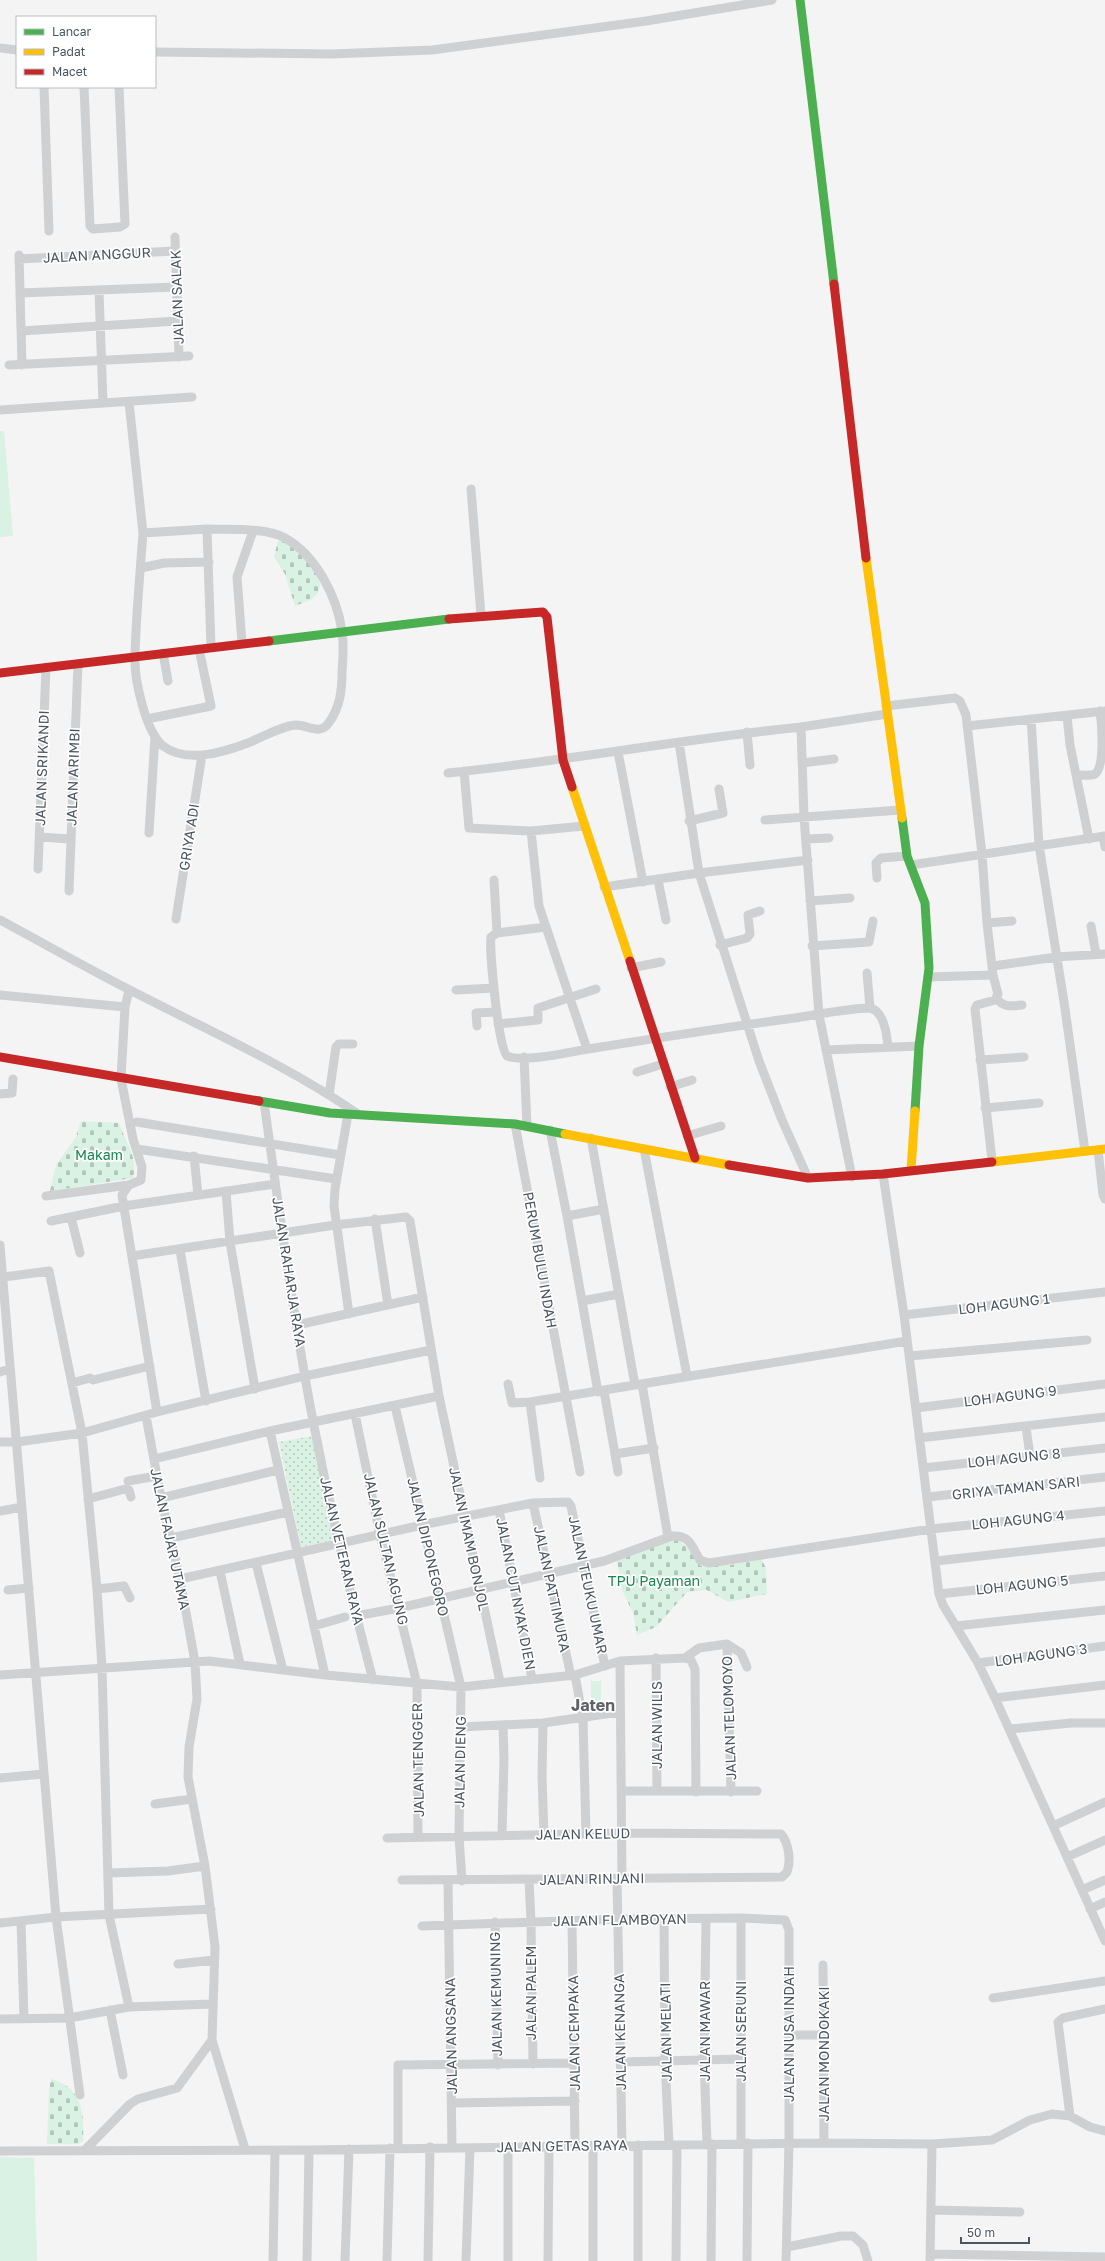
<svg xmlns="http://www.w3.org/2000/svg" width="1105" height="2261" viewBox="0 0 1105 2261" font-family="'Golos Text',sans-serif">
<defs>
<pattern id="grass-dots" width="8" height="8" patternUnits="userSpaceOnUse"><rect width="8" height="8" fill="#d9f2e3"/><path d="M2 2h.1M6 6h.1" fill="none" stroke="#b2c7bb" stroke-width="1.8" stroke-linecap="round"/></pattern>
<pattern id="cemetery-stones" width="16" height="16" patternUnits="userSpaceOnUse"><rect width="16" height="16" fill="#d9f2e3"/><path d="M2 7V4a2 2 0 0 1 4 0v3zM10 15v-3a2 2 0 0 1 4 0v3z" fill="#b2c7bb"/></pattern>
</defs>
<rect width="100%" height="100%" fill="#f4f4f4"/>
<!-- grass -->
<path fill="url(#grass-dots)" d="M 312,1436 L 334,1540 L 301,1547 L 279,1442 Z"/>
<!-- cemetery -->
<path fill="url(#cemetery-stones)" d="M 278,541 C 294,541 314,566 319,580 C 321,585 320,588 318,593 L 312,599 L 295,606 L 285,574 L 274,557 Z
M 81,1121 L 119,1123 C 126,1144 138,1156 133,1178 L 50,1191 L 56,1165 L 76,1137 Z
M 678,1540 L 686,1546 L 701,1566 L 730,1565 L 761,1559 L 766,1568 L 767,1594 L 728,1602 L 707,1590 L 687,1592 L 656,1627 L 637,1635 L 633,1613 L 622,1590 L 617,1561 L 668,1541 Z
M 51,2079 C 83,2088 84,2112 83,2141 L 78,2144 L 47,2144 L 49,2089 Z"/>
<!-- garden -->
<path fill="#d9f2e3" d="M 0,431 L 4,431 L 13,536 L 0,537 Z
M 591,1681 L 601,1681 L 601,1703 L 591,1703 Z
M 0,2157 L 34,2158 L 37,2261 L 0,2261 Z"/>
<g fill="none" stroke-linecap="round" stroke-linejoin="round">
<!-- street -->
<path stroke="#ced0d2" stroke-width="9" d="M 0,48 L 17,50
M 155,52 L 332,54 L 432,50 L 646,21 L 772,0
M 44,87 L 49,231
M 84,87 L 90,226 L 93,229 L 120,227 L 125,224 L 119,87
M 175,237 L 179,357
M 19,255 L 22,365
M 19,259 L 175,251
M 99,291 L 103,403
M 20,293 L 176,287
M 21,331 L 177,321
M 9,365 L 189,356
M 129,402 L 143,533 L 207,529
M 0,410 L 192,397
M 471,489 L 481,615
M 143,533 C 140,574 136,615 135,656 C 134,678 145,731 163,746 C 187,764 224,752 248,743 C 263,737 281,726 296,725 C 308,725 319,735 328,724 C 340,708 342,691 342,672 C 343,659 344,644 342,631 C 337,597 316,555 285,538 C 266,527 229,530 207,529 L 211,647
M 141,568 L 164,563 L 209,562
M 242,643 L 237,577 L 253,531
M 163,653 L 168,681
M 886,706 L 955,698 L 960,701 L 966,715 L 982,854 L 987,923 L 993,975 L 998,994 L 995,1000 L 977,1005 L 975,1009 L 992,1160
M 1067,716 L 1070,745 L 1089,839
M 147,719 L 211,706 L 199,649
M 1031,719 L 1039,845 L 1064,1002 L 1085,1151
M 967,726 L 1105,711
M 747,732 L 750,765
M 679,742 L 699,873 L 759,1061 L 782,1120 L 808,1178
M 618,752 L 643,882
M 802,763 L 834,759
M 464,771 L 469,828 L 531,831 L 584,826
M 448,773 C 566,761 683,739 801,727
M 1077,775 C 1082,775 1090,776 1095,774 C 1105,767 1102,724 1100,711
M 765,820 L 900,810
M 689,821 L 723,813 L 719,789
M 531,831 L 539,906 L 587,1049
M 149,833 L 155,736
M 1103,836 L 1105,847
M 40,837 L 70,839
M 806,839 L 829,838
M 911,865 L 1105,836
M 38,869 L 46,667
M 877,878 L 876,863 L 881,858 L 907,856
M 494,880 L 497,933
M 658,880 L 666,920
M 604,887 L 699,873 L 808,860
M 69,891 L 78,664
M 810,901 L 850,898
M 176,919 L 202,755
M 0,920 C 43,943 85,967 128,989 C 205,1029 287,1065 358,1114
M 987,923 L 1012,921
M 1091,926 L 1096,954
M 546,927 L 497,933 L 491,937 C 489,950 499,1053 507,1056 C 523,1063 570,1052 588,1049 C 657,1038 726,1027 795,1018 C 819,1014 845,1009 870,1008 C 884,1011 887,1035 888,1047
M 720,945 L 747,938 L 750,934 L 748,915 L 760,911
M 812,946 L 869,942 L 873,921
M 993,966 L 1056,957 L 1105,954
M 631,968 L 661,962
M 867,973 L 870,1008
M 928,977 L 993,975
M 456,990 L 494,988
M 0,995 L 125,1007 L 129,990
M 996,998 C 1004,1008 1011,1006 1022,1005
M 125,1007 L 121,1079 L 133,1139 L 142,1167 L 141,1180 L 129,1185 L 122,1195 L 157,1412
M 498,1024 L 538,1020 L 538,1008 L 596,989
M 477,1026 L 476,1013 L 497,1012
M 826,1050 L 919,1046
M 524,1057 L 527,1126
M 980,1060 L 1024,1057
M 637,1072 L 663,1064
M 670,1087 L 692,1080
M 0,1094 L 12,1093 L 13,1079
M 329,1095 L 336,1047 L 339,1044 L 353,1044
M 264,1102 C 279,1209 293,1316 313,1421 C 330,1508 350,1594 373,1680
M 985,1108 L 1039,1103
M 348,1114 L 335,1189 L 334,1206 L 349,1314
M 137,1122 L 340,1155
M 515,1124 L 580,1472
M 550,1130 L 567,1216 L 598,1392
M 687,1136 L 721,1126
M 591,1138 L 635,1385
M 137,1149 L 336,1179
M 644,1149 L 687,1376
M 1098,1150 L 1103,1195 L 1105,1199
M 194,1156 L 198,1195
M 883,1174 L 904,1315 L 939,1594 L 943,1605 L 978,1663 L 995,1698 L 1105,1941
M 852,1177 L 819,1015 L 804,817 L 801,727 L 887,714
M 226,1191 L 230,1242 L 255,1389
M 46,1196 L 129,1185
M 567,1216 L 604,1209
M 71,1217 L 80,1253
M 375,1219 L 388,1305
M 51,1221 L 124,1206 L 275,1184
M 0,1245 L 56,1917 L 80,2095
M 180,1250 L 206,1401
M 132,1256 L 335,1225 L 406,1217 L 410,1221 L 439,1396 L 500,1682
M 4,1277 L 49,1271 L 82,1433 L 97,1589 L 102,1668 L 109,1915 L 129,2007 L 212,2004
M 582,1301 L 619,1294
M 904,1315 L 1105,1292
M 297,1325 L 423,1297
M 909,1356 L 1087,1340
M 0,1372 L 10,1369
M 72,1383 L 90,1378 L 93,1380 L 150,1366
M 508,1384 L 512,1403 L 530,1402 L 907,1341
M 642,1384 L 668,1537
M 604,1391 L 615,1454
M 530,1402 L 540,1478
M 395,1406 L 461,1687 L 459,1836 L 462,1881
M 916,1408 L 1105,1384
M 355,1414 L 380,1535 L 417,1684 L 418,1837
M 146,1416 L 161,1498 L 180,1579 L 195,1662 L 197,1699 L 189,1747 L 188,1777 L 205,1866 L 215,1947 L 212,2040 L 245,2149
M 1026,1427 L 1030,1456
M 270,1431 L 325,1675
M 919,1438 L 1105,1417
M 0,1442 L 17,1442 L 82,1433 L 157,1412 L 305,1376 L 431,1350
M 154,1459 L 270,1431 L 439,1396
M 923,1468 L 1105,1448
M 618,1472 L 615,1454 L 654,1448
M 128,1481 L 157,1476
M 928,1497 L 1105,1477
M 161,1498 L 278,1470
M 88,1499 L 125,1489 L 129,1490 L 131,1497
M 533,1503 L 571,1676
M 499,1510 L 532,1679
M 0,1511 L 22,1507
M 171,1538 L 288,1512
M 936,1561 L 1105,1542
M 256,1563 L 283,1670
M 220,1571 L 240,1664
M 180,1579 L 422,1525 L 533,1503 L 568,1502 L 571,1506 L 605,1666
M 97,1589 L 124,1586 L 130,1598
M 8,1590 L 29,1588
M 939,1594 L 1105,1576
M 356,1616 L 399,1608 L 604,1561 L 672,1536 C 691,1535 691,1546 700,1560 L 709,1563 L 931,1529 L 1105,1511
M 314,1626 L 345,1617
M 956,1626 L 1105,1610
M 727,1644 L 731,1792
M 656,1658 L 657,1791
M 685,1658 L 691,1660 L 695,1669 L 696,1792
M 620,1661 L 622,1879
M 978,1663 L 1105,1646
M 0,1675 L 209,1661 L 325,1675 L 461,1687 L 575,1675 L 620,1661 L 685,1658 L 699,1648 L 727,1644 L 741,1653 L 747,1667
M 575,1675 L 583,1719 L 586,1834
M 995,1698 L 1105,1685
M 543,1723 L 542,1777 L 544,1834
M 461,1727 L 543,1723 L 620,1712
M 1010,1729 L 1071,1723 L 1105,1723
M 0,1778 L 43,1774
M 622,1791 L 757,1791
M 155,1804 L 192,1799
M 1053,1826 L 1105,1802
M 502,1835 L 504,1759 L 503,1725
M 387,1838 L 623,1833 L 781,1834 C 789,1843 791,1861 787,1872 L 782,1877 L 402,1880
M 1067,1857 L 1105,1840
M 108,1873 L 168,1871 L 205,1866
M 617,1879 L 622,2145
M 529,1880 L 531,1921 L 533,2064
M 448,1881 L 452,2147
M 1082,1890 L 1105,1880
M 1090,1909 L 1105,1902
M 741,1918 L 741,2143
M 664,1919 L 665,2060 L 669,2144
M 706,1919 L 704,2059 L 707,2144
M 572,1920 L 575,2145
M 21,1921 L 24,2019
M 495,1922 L 498,2065
M 0,1923 L 56,1917 L 211,1909
M 422,1926 L 617,1919 L 741,1918 L 785,1920 L 789,1930 L 789,2143 L 786,2261
M 178,1964 L 214,1960
M 823,1965 L 824,2143
M 993,1998 L 1105,1981
M 110,2010 L 123,2075
M 0,2019 L 69,2018 L 129,2007
M 788,2035 L 823,2035
M 622,2062 L 741,2059
M 453,2103 L 575,2101
M 1070,2116 L 1058,2022 L 1063,2018 L 1105,2009
M 638,2145 L 638,2261
M 508,2147 L 508,2261
M 398,2148 L 398,2065 L 575,2063
M 85,2150 L 130,2104 L 138,2099 L 177,2088 L 212,2040
M 0,2151 L 309,2150 L 824,2143 L 932,2144 L 992,2140 L 1030,2120 L 1052,2114 L 1070,2116 L 1090,2127 L 1105,2131
M 931,2210 L 1020,2212
M 787,2247 L 841,2236 L 853,2236 L 863,2245 L 868,2261
M 930,2254 L 1105,2257
M 273,2261 L 275,2150
M 307,2261 L 309,2150
M 345,2261 L 349,2149
M 387,2261 L 390,2148
M 428,2261 L 430,2147
M 466,2261 L 470,2148
M 548,2261 L 549,2146
M 593,2261 L 593,2145
M 676,2261 L 677,2145
M 711,2261 L 712,2144
M 747,2261 L 748,2143
M 930,2261 L 932,2144"/>
<!-- fast -->
<path stroke="#4caf50" stroke-width="9" d="M 800,0 L 834,284
M 269,641 L 449,619
M 902,818 L 907,856 L 925,903 L 929,968 L 919,1046 L 915,1111
M 259,1101 L 330,1113 L 515,1124 L 565,1134"/>
<!-- slow -->
<path stroke="#ffc107" stroke-width="9" d="M 866,558 L 902,818
M 572,787 L 630,961
M 565,1134 L 729,1165
M 992,1162 L 1105,1149
M 911,1170 L 915,1111"/>
<!-- jam -->
<path stroke="#c62828" stroke-width="9" d="M 834,284 L 866,558
M 449,619 L 543,612 L 547,617 L 563,760 L 572,787
M 0,673 L 269,641
M 630,961 L 695,1158
M 0,1057 L 259,1101
M 729,1165 L 808,1178 L 883,1174 L 992,1162"/>
</g>
<g text-anchor="middle" stroke-width="3.5" stroke-linejoin="round" paint-order="stroke">
<!-- street labels -->
<g font-size="14" fill="#4a5661" stroke="#fff">
<text transform="translate(97 255) rotate(-3)" y="5">JALAN ANGGUR</text>
<text transform="translate(177 297) rotate(-92)" y="5">JALAN SALAK</text>
<text transform="translate(42 768) rotate(-88)" y="5">JALAN SRIKANDI</text>
<text transform="translate(73 777) rotate(-88)" y="5">JALAN ARIMBI</text>
<text transform="translate(189 837) rotate(-81)" y="5">GRIYA ADI</text>
<text transform="translate(540 1260) rotate(80)" y="5">PERUM BULU INDAH</text>
<text transform="translate(289 1272) rotate(81)" y="5">JALAN RAHARJA RAYA</text>
<text transform="translate(1004 1304) rotate(-7)" y="5">LOH AGUNG 1</text>
<text transform="translate(1010 1396) rotate(-7)" y="5">LOH AGUNG 9</text>
<text transform="translate(1014 1458) rotate(-6)" y="5">LOH AGUNG 8</text>
<text transform="translate(1016 1488) rotate(-6)" y="5">GRIYA TAMAN SARI</text>
<text transform="translate(1018 1520) rotate(-6)" y="5">LOH AGUNG 4</text>
<text transform="translate(170 1539) rotate(78)" y="5">JALAN FAJAR UTAMA</text>
<text transform="translate(469 1539) rotate(78)" y="5">JALAN IMAM BONJOL</text>
<text transform="translate(428 1547) rotate(77)" y="5">JALAN DIPONEGORO</text>
<text transform="translate(386 1549) rotate(77)" y="5">JALAN SULTAN AGUNG</text>
<text transform="translate(342 1551) rotate(77)" y="5">JALAN VETERAN RAYA</text>
<text transform="translate(588 1585) rotate(78)" y="5">JALAN TEUKU UMAR</text>
<text transform="translate(1022 1585) rotate(-6)" y="5">LOH AGUNG 5</text>
<text transform="translate(552 1589) rotate(78)" y="5">JALAN PATTIMURA</text>
<text transform="translate(516 1594) rotate(79)" y="5">JALAN CUT NYAK DIEN</text>
<text transform="translate(1041 1655) rotate(-8)" y="5">LOH AGUNG 3</text>
<text transform="translate(729 1718) rotate(-92)" y="5">JALAN TELOMOYO</text>
<text transform="translate(657 1725) rotate(-90)" y="5">JALAN WILIS</text>
<text transform="translate(418 1760) rotate(-91)" y="5">JALAN TENGGER</text>
<text transform="translate(460 1762) rotate(-89)" y="5">JALAN DIENG</text>
<text transform="translate(583 1834) rotate(-1)" y="5">JALAN KELUD</text>
<text transform="translate(592 1879) rotate(-1)" y="5">JALAN RINJANI</text>
<text transform="translate(620 1920) rotate(-1)" y="5">JALAN FLAMBOYAN</text>
<text transform="translate(531 1993) rotate(-90)" y="5">JALAN PALEM</text>
<text transform="translate(496 1994) rotate(-91)" y="5">JALAN KEMUNING</text>
<text transform="translate(705 2031) rotate(-90)" y="5">JALAN MAWAR</text>
<text transform="translate(741 2031) rotate(-90)" y="5">JALAN SERUNI</text>
<text transform="translate(620 2032) rotate(-91)" y="5">JALAN KENANGA</text>
<text transform="translate(666 2032) rotate(-91)" y="5">JALAN MELATI</text>
<text transform="translate(574 2033) rotate(-91)" y="5">JALAN CEMPAKA</text>
<text transform="translate(789 2034) rotate(-90)" y="5">JALAN NUSA INDAH</text>
<text transform="translate(451 2036) rotate(-91)" y="5">JALAN ANGSANA</text>
<text transform="translate(824 2054) rotate(-90)" y="5">JALAN MONDOKAKI</text>
<text transform="translate(562 2146) rotate(-1)" y="5">JALAN GETAS RAYA</text>
</g>
<!-- park labels -->
<g font-size="14" fill="#17864f" stroke="#fff">
<text x="99" y="1160">Makam</text>
<text x="654" y="1586">TPU Payaman</text>
</g>
<!-- quarter labels -->
<g font-size="16" font-weight="bold" fill="#5f6368" stroke="#fff">
<text x="593" y="1711">Jaten</text>
</g>
</g>
<!-- legend -->
<rect x="16" y="16" width="140" height="72" fill="#ffffff" stroke="#b7bbc0"/>
<rect x="24" y="29" width="20" height="6" fill="#4caf50" stroke="#b7bbc0"/>
<text x="52" y="36" font-size="12" fill="#4a5661">Lancar</text>
<rect x="24" y="49" width="20" height="6" fill="#ffc107" stroke="#b7bbc0"/>
<text x="52" y="56" font-size="12" fill="#4a5661">Padat</text>
<rect x="24" y="69" width="20" height="6" fill="#c62828" stroke="#b7bbc0"/>
<text x="52" y="76" font-size="12" fill="#4a5661">Macet</text>
<!-- scale -->
<path d="M961 2237v6h68v-6" fill="none" stroke="#4a5661" stroke-width="2"/>
<text x="967" y="2237" font-size="12" fill="#4a5661" stroke="#ffffff" stroke-width="3" paint-order="stroke">50 m</text>
</svg>
